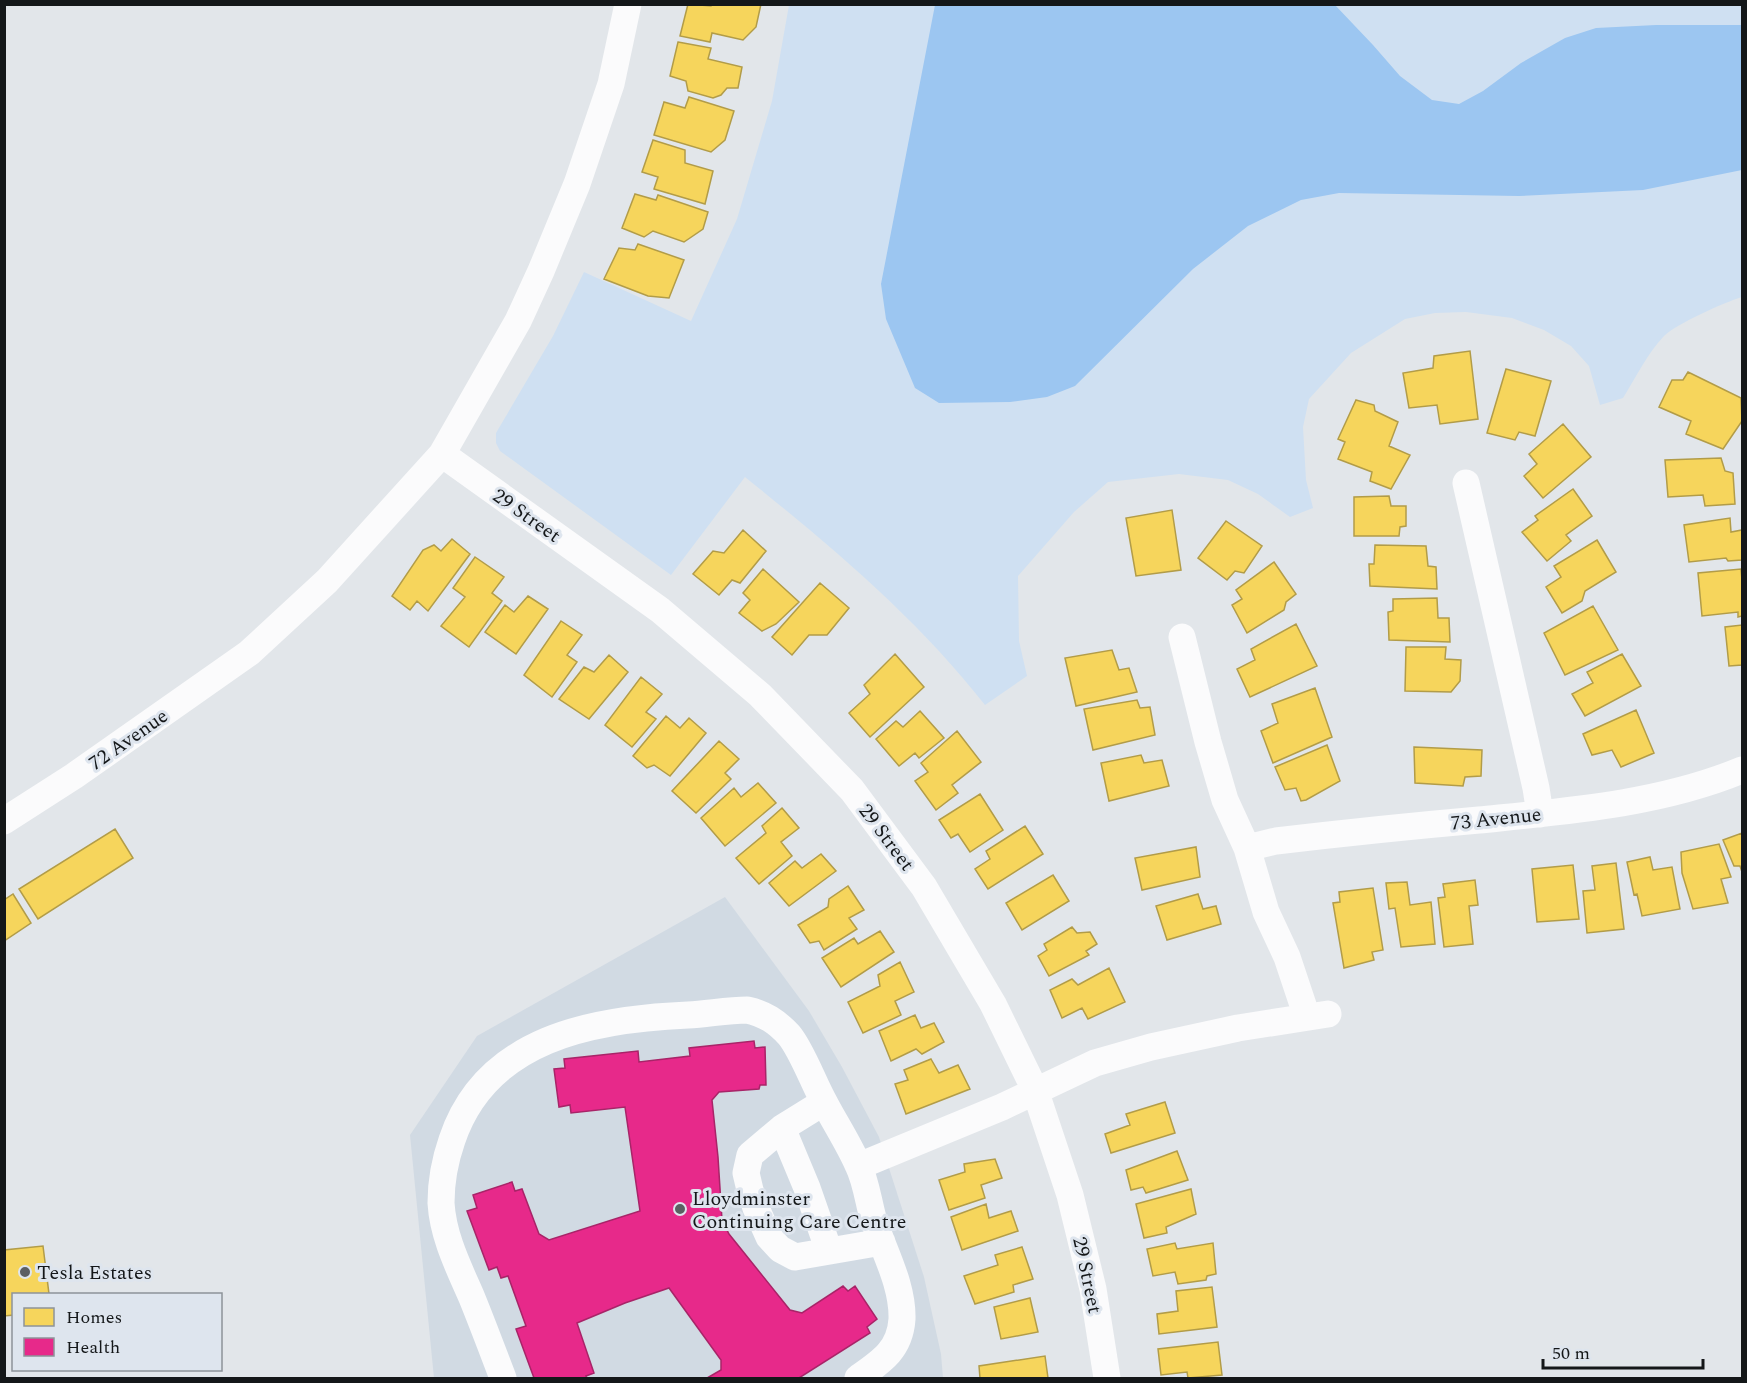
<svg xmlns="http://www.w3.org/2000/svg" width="1747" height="1383" viewBox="0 0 1747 1383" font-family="Spectral,serif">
<rect width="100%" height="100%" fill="#e2e6ea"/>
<!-- built -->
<path fill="#d1dae3" d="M 725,897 L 809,1011 L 842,1067 L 879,1137 L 924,1277 L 941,1354 L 943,1378 L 434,1378 L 410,1135 L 477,1036 Z"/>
<!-- green -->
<path fill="#cfe0f2" d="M 789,5 L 1742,5 L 1742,297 C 1723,303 1678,323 1664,336 C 1647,354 1636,377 1623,398 L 1600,405 L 1589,366 L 1571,346 L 1544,330 L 1512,318 L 1466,312 L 1435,313 L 1405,319 L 1351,353 L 1309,399 L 1303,427 L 1306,480 L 1313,508 L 1290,517 L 1258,494 L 1228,480 L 1179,474 L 1108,482 L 1074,512 L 1018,576 L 1019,641 L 1027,676 L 985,705 C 917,618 831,546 745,477 L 671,575 L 500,451 L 496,443 L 496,433 L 553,336 L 584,272 L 691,321 L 737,219 L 772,101 Z"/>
<!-- water -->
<path fill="#9cc6f1" d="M 935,5 L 1335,5 L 1373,45 L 1400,76 L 1432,100 L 1459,104 L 1483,91 L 1521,63 L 1565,38 L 1596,28 L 1656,25 L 1742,25 L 1742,170 L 1643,190 L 1519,196 L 1339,193 L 1301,200 L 1248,226 L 1193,269 L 1075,386 L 1047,397 L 1010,402 L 939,403 L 915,388 L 886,319 L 881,284 Z"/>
<!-- homes -->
<path fill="#f6d55c" stroke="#b29c48" stroke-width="1.5" d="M 688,4 L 711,6 L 712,4 L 761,4 L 756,27 L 743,40 L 712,33 L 710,42 L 680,36 Z
M 678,42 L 711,48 L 708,59 L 742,67 L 738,88 L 727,88 L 721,95 L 713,98 L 688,91 L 686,81 L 670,76 Z
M 689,97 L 734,111 L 725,140 L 711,152 L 654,135 L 664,102 L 685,108 Z
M 653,140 L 685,150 L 685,163 L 713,171 L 705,204 L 654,189 L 658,177 L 642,172 Z
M 635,194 L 656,200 L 658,195 L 708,212 L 703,229 L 684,242 L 653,231 L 644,237 L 622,228 Z
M 638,244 L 684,260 L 669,298 L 648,296 L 604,279 L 619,248 L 635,250 Z
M 1470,351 L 1478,419 L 1440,424 L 1437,405 L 1409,408 L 1403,373 L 1433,368 L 1434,356 Z
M 1506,369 L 1551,381 L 1535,436 L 1519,432 L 1515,440 L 1487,433 Z
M 1688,372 L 1741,398 L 1742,421 L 1723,449 L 1686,434 L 1691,421 L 1659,407 L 1672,380 L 1683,380 Z
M 1356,400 L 1374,405 L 1375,411 L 1398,422 L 1389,446 L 1410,455 L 1391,489 L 1370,481 L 1372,472 L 1338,459 L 1345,442 L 1338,439 Z
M 1563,424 L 1591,457 L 1543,498 L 1524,476 L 1537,464 L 1529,454 Z
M 1721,458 L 1725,471 L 1733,473 L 1735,504 L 1705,506 L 1703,495 L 1668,497 L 1665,460 Z
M 1573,489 L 1592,516 L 1566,535 L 1571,541 L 1547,561 L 1522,532 L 1538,520 L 1535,516 Z
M 1389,496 L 1391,506 L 1406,506 L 1406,526 L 1400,527 L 1399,536 L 1354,536 L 1354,497 Z
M 1172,510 L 1181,570 L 1136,576 L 1126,518 Z
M 1730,518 L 1731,532 L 1742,530 L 1742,560 L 1728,561 L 1726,558 L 1689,562 L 1684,525 Z
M 1226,521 L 1262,546 L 1244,573 L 1235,571 L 1227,580 L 1198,558 Z
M 743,530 L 766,551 L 740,583 L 732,580 L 719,595 L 693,574 L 713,551 L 724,553 Z
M 452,539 L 470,554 L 428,611 L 417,601 L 410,610 L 392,596 L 423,550 L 434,545 L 441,551 Z
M 1597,540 L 1616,572 L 1585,591 L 1582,601 L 1562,613 L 1546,587 L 1561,577 L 1554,566 Z
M 1375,545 L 1426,546 L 1428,566 L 1436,567 L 1437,589 L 1370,586 L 1369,564 L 1374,564 Z
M 475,557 L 504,577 L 492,593 L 502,601 L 469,647 L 441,626 L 465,597 L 453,588 Z
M 1274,562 L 1296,594 L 1286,602 L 1284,610 L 1247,633 L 1232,605 L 1242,599 L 1236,590 Z
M 763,569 L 799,602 L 776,624 L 762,631 L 739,613 L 750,600 L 743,593 Z
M 1741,569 L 1742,580 L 1742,616 L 1738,617 L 1738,612 L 1702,616 L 1698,573 Z
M 820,583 L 849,608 L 827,635 L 809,635 L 792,655 L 772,637 Z
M 528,596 L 548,609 L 516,654 L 485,632 L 505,605 L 514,612 Z
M 1437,598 L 1438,618 L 1449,618 L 1450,642 L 1389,640 L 1388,612 L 1393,611 L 1393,599 Z
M 1593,606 L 1618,650 L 1565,675 L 1544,633 Z
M 561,621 L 582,635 L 567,655 L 577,662 L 552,697 L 524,675 Z
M 1296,624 L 1317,666 L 1250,697 L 1237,669 L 1255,660 L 1251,649 Z
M 1742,625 L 1742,665 L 1729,666 L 1725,627 Z
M 1406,647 L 1446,647 L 1445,659 L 1461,660 L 1460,681 L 1451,692 L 1405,691 Z
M 1112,650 L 1119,670 L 1129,668 L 1137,692 L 1076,706 L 1065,658 Z
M 895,654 L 924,687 L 870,737 L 849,713 L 870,694 L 864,685 Z
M 1622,654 L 1641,686 L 1585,716 L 1572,694 L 1593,683 L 1587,672 Z
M 609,655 L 628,672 L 589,719 L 559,699 L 584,667 L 594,672 Z
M 641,677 L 662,694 L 646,712 L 656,719 L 632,747 L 605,725 Z
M 1315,688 L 1332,737 L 1273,763 L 1261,731 L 1278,723 L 1272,704 Z
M 1137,700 L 1140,708 L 1150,707 L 1155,735 L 1093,750 L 1084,709 Z
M 1636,710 L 1654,753 L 1621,767 L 1612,750 L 1592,755 L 1583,734 Z
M 920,711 L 944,738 L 919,758 L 915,753 L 899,766 L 876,739 L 896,721 L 903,727 Z
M 666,716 L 680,728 L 689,718 L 706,733 L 670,776 L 654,765 L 647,768 L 633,756 Z
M 957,731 L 981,762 L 952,785 L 958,793 L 936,810 L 915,781 L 928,772 L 921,763 Z
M 719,741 L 739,759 L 725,773 L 731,779 L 696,813 L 672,791 Z
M 1327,745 L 1340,781 L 1306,800 L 1301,801 L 1296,788 L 1285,790 L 1275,767 Z
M 1414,747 L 1482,750 L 1481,776 L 1465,777 L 1463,786 L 1415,783 Z
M 1141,755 L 1144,763 L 1162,760 L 1169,786 L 1109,801 L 1101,763 Z
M 758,783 L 776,803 L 725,846 L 701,818 L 734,788 L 741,797 Z
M 980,794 L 1003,830 L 970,852 L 958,834 L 951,838 L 939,820 Z
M 782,808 L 799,828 L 781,842 L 792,856 L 759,884 L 736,858 L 766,833 L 762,826 Z
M 1025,826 L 1043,854 L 988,889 L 975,869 L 990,859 L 986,851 Z
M 115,829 L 133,858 L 38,919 L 19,889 Z
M 1742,833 L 1742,872 L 1740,866 L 1734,866 L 1723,840 Z
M 1719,844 L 1731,877 L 1721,879 L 1728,903 L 1693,909 L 1682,873 L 1681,852 Z
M 1196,847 L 1200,877 L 1142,890 L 1135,858 Z
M 821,854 L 836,871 L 789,906 L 769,883 L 795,861 L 802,868 Z
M 1650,857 L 1653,870 L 1672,867 L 1680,909 L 1642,916 L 1637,894 L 1634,895 L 1627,862 Z
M 1616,863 L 1624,929 L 1587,933 L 1583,891 L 1595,890 L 1592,866 Z
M 1573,865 L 1579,919 L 1537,922 L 1532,869 Z
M 1053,875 L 1069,901 L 1022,930 L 1006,903 Z
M 1475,880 L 1478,905 L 1469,906 L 1473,944 L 1444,947 L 1438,898 L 1445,897 L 1443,884 Z
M 1407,882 L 1410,905 L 1431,902 L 1435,944 L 1401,947 L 1395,908 L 1389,909 L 1386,883 Z
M 848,886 L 864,910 L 849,918 L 857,929 L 824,950 L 819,941 L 810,943 L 798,925 L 828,907 L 829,899 Z
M 1373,888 L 1383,950 L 1372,952 L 1374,960 L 1344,968 L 1333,903 L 1340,902 L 1339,892 Z
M 13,894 L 31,923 L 4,941 L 4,900 Z
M 1198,894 L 1203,909 L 1216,906 L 1221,924 L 1167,940 L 1156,906 Z
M 1072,927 L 1077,933 L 1090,932 L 1097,944 L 1086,951 L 1089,955 L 1049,976 L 1038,956 L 1047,950 L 1044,944 Z
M 880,931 L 894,952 L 841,987 L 822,958 L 854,938 L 858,944 Z
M 900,962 L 914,992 L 895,1001 L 901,1015 L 863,1033 L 848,1002 L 880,986 L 878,975 Z
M 1109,968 L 1125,1002 L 1088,1019 L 1082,1008 L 1062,1018 L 1050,990 L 1072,979 L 1078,985 Z
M 915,1015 L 921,1028 L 934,1023 L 944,1042 L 922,1054 L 916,1049 L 891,1061 L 879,1031 Z
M 931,1059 L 939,1073 L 958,1065 L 970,1089 L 906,1114 L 895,1084 L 908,1080 L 904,1070 Z
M 1165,1102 L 1175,1133 L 1111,1153 L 1105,1134 L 1130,1125 L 1126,1114 Z
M 1177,1151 L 1188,1180 L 1146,1193 L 1143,1187 L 1131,1190 L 1126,1170 Z
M 995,1159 L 1002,1178 L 981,1185 L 985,1198 L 949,1210 L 939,1180 L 965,1172 L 964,1164 Z
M 1191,1189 L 1196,1214 L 1166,1227 L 1167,1233 L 1144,1238 L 1136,1204 Z
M 986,1204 L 989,1218 L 1011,1211 L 1018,1231 L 962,1250 L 951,1217 Z
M 1175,1243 L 1177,1249 L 1213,1243 L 1216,1274 L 1207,1276 L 1206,1280 L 1178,1284 L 1175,1272 L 1153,1276 L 1147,1249 Z
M 43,1246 L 49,1294 L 14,1294 L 14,1315 L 4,1316 L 4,1250 Z
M 1022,1247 L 1033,1279 L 1013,1285 L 1014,1292 L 975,1304 L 964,1276 L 998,1265 L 995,1255 Z
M 1212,1287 L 1217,1327 L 1159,1334 L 1157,1314 L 1178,1311 L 1176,1291 Z
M 1030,1298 L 1038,1332 L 1001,1339 L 994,1307 Z
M 1218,1342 L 1222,1375 L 1188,1378 L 1187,1372 L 1161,1375 L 1158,1349 Z
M 1045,1356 L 1048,1378 L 980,1378 L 979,1366 Z"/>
<!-- health -->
<path fill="#e7298a" stroke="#a82468" stroke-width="1.5" d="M 754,1041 L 755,1048 L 765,1047 L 766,1085 L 760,1085 L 759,1089 L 719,1092 L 712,1100 L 718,1157 L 722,1220 L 729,1234 L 790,1310 L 802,1313 L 843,1286 L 848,1291 L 855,1286 L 877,1319 L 867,1327 L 870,1333 L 799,1378 L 707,1378 L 721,1370 L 721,1360 L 669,1288 L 625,1303 L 577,1323 L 594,1373 L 586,1376 L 587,1378 L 534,1378 L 516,1329 L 526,1326 L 508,1276 L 501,1278 L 497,1267 L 489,1270 L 467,1211 L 477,1208 L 473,1195 L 512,1182 L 515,1191 L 522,1189 L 539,1234 L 549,1240 L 640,1211 L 625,1107 L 571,1113 L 570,1105 L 559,1107 L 554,1069 L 565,1068 L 564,1059 L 638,1051 L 639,1062 L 690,1056 L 689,1048 Z"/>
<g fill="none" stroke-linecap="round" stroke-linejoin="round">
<!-- minor -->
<path stroke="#fbfbfc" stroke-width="27" d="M 442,454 L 660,610 L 760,695 L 852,790 L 924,887 L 993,1004 L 1035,1090 L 1070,1195 L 1093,1289 L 1107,1378
M 1466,483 L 1536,788 L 1540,814
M 1182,637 L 1208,742 L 1225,800 L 1247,848 L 1266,912 L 1287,957 L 1307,1017
M 4,821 L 74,776 L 249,653 L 327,581 L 442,454 L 518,321 L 541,271 L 577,184 L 611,84 L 628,4
M 1247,848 L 1276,841 C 1344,833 1411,826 1479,820 C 1568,811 1660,804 1742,770
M 824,1102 L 782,1128 L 750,1155 L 746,1173 L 750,1190 L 756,1208 L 769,1237 L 780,1249 L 795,1257 L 882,1242
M 782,1128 L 807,1188 L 829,1251
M 859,1166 L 1002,1107 L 1095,1063 L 1151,1047 L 1238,1028 L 1328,1014
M 503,1378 C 493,1352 483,1325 472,1298 C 459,1268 443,1237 441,1203 C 441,1182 445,1160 452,1140 C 486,1038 593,1019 688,1015 C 708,1014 727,1010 747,1010 C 765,1014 776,1021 789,1035 C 800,1048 811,1076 819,1092 C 831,1117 847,1140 858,1165 C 866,1181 868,1200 873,1218 C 883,1250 903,1284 902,1319 C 900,1350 881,1362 858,1378"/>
</g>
<!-- markers -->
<g fill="#5c5f62" stroke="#dee5ee" stroke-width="2">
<circle cx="680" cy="1209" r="6"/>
<circle cx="25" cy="1272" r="6"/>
</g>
<g text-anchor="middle" stroke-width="6" stroke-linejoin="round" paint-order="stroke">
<!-- street labels -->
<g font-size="20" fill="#141719" stroke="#dee5ee">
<text transform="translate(527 515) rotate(35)" y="7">29 Street</text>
<text transform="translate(128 739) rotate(-35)" y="7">72 Avenue</text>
<text transform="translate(1496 818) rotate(-6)" y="7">73 Avenue</text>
<text transform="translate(887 837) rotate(53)" y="7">29 Street</text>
<text transform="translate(1088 1275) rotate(78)" y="7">29 Street</text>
</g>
<!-- poi labels -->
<g font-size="20" fill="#141719" stroke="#dee5ee" text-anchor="start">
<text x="692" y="1205">Lloydminster<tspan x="692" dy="23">Continuing Care Centre</tspan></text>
<text x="37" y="1279">Tesla Estates</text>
</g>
</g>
<!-- border -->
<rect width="1747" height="1383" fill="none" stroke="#141719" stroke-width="12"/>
<!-- legend -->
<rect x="12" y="1293" width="210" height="78" fill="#dee5ee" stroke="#8d9399" stroke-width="1.5"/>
<rect x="24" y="1308" width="30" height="18" fill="#f6d55c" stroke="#8d9399" stroke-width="1.5"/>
<text x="66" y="1323" font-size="18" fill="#141719">Homes</text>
<rect x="24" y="1338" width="30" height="18" fill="#e7298a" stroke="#8d9399" stroke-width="1.5"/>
<text x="66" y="1353" font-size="18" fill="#141719">Health</text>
<!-- scale -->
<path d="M1543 1359v9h160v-9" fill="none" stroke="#141719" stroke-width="3"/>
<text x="1552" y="1359" font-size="18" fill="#141719" stroke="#dee5ee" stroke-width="4.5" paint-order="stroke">50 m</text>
</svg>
